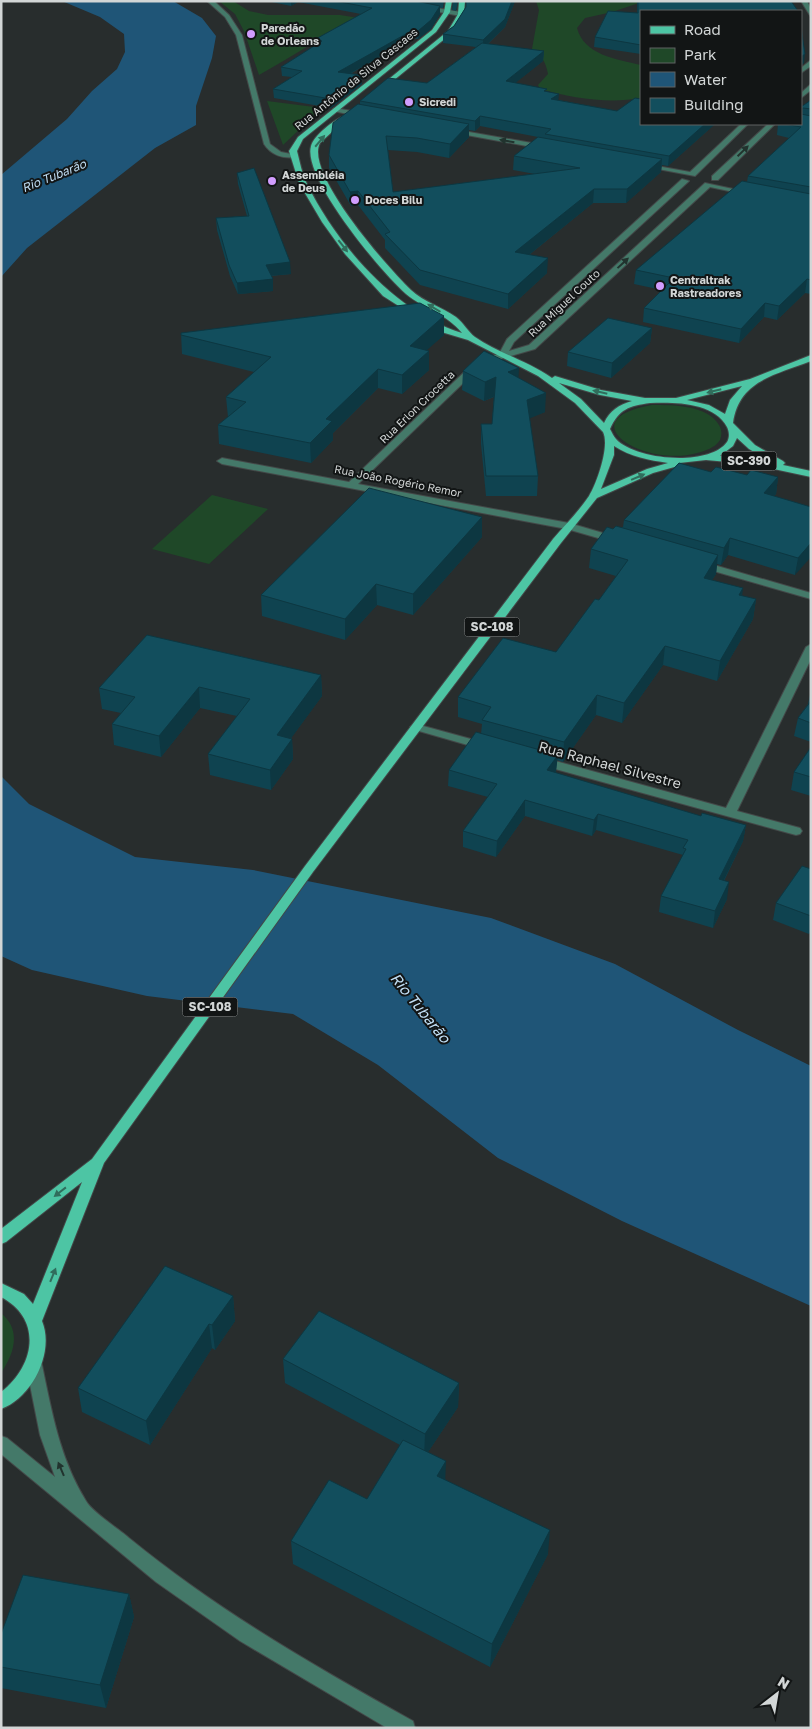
<svg xmlns="http://www.w3.org/2000/svg" width="812" height="1729" viewBox="0 0 812 1729" font-family="'Golos Text',sans-serif">
<rect width="100%" height="100%" fill="#282d2d"/>
<!-- green -->
<path fill="#1f4828" d="M 219,1 L 233,1 L 249,11 L 268,15 L 340,15 L 359,18 C 325,35 293,56 259,75 L 244,31 L 235,14 Z
M 536,1 L 642,2 L 612,12 L 585,18 L 577,28 C 584,55 616,59 641,65 L 641,98 C 608,104 572,98 540,89 L 538,85 L 548,74 C 546,63 542,55 532,49 L 539,10 Z
M 267,101 L 322,108 L 283,145 Z
M 652,405 C 672,405 708,405 719,425 C 722,430 722,435 720,440 C 715,448 705,451 697,453 C 645,468 567,420 652,405 Z
M 212,495 L 268,509 L 209,564 L 152,549 Z
M 1,1313 C 22,1330 14,1354 1,1373 Z"/>
<!-- water -->
<path fill="#1f5577" d="M 62,1 L 173,1 L 202,18 L 216,36 L 212,58 L 196,106 L 196,125 L 155,148 L 27,248 L 1,277 L 1,175 L 67,119 L 92,91 L 117,69 L 125,52 L 124,34 L 100,17 Z
M 1,776 L 29,804 L 135,857 L 253,870 L 491,918 L 615,964 L 738,1030 L 811,1066 L 811,1306 L 622,1221 L 498,1158 L 378,1065 L 293,1014 L 147,996 L 32,970 L 1,956 Z"/>
<g fill="none" stroke-linecap="round" stroke-linejoin="round">
<defs>
<path id="minor" d="M 207,1 L 214,1 L 229,15 L 242,35 L 270,144 L 281,152 L 296,155 L 296,157 C 283,159 271,155 264,144 L 236,35 L 225,17 Z
M 801,1 L 807,1 L 811,9 L 811,17 Z
M 424,6 L 461,12 L 464,14 L 461,16 L 422,9 Z
M 811,60 L 811,66 L 801,73 L 801,68 Z
M 811,84 L 811,90 L 801,98 L 801,93 Z
M 335,108 L 363,113 L 366,115 L 363,117 L 333,111 L 333,109 Z
M 741,124 L 748,124 L 695,176 L 642,166 L 646,164 L 690,172 Z
M 768,124 L 775,124 L 718,180 L 712,180 L 712,176 Z
M 452,129 L 543,145 L 546,147 L 543,149 L 450,132 L 449,131 Z
M 682,179 L 689,181 L 514,342 L 509,351 L 529,345 L 705,183 L 752,193 L 748,195 L 710,187 L 535,349 L 483,364 L 358,484 L 569,523 L 620,538 L 620,542 L 612,542 L 567,529 L 222,464 L 217,461 L 222,458 L 349,482 L 477,360 L 499,354 L 507,339 Z
M 700,561 L 811,593 L 811,599 L 696,566 L 696,562 Z
M 811,644 L 811,659 L 737,811 L 800,828 L 802,831 L 800,834 L 796,835 L 537,764 L 535,761 L 541,757 L 726,808 L 806,647 Z
M 416,724 L 489,744 L 491,746 L 485,750 L 412,729 L 410,727 Z
M 34,1358 L 40,1360 L 42,1365 C 52,1413 60,1459 86,1501 C 92,1512 119,1529 129,1538 C 217,1610 314,1666 413,1721 L 415,1728 L 387,1728 L 240,1641 L 156,1582 L 1,1454 L 1,1436 L 7,1438 L 55,1477 L 40,1435 L 26,1365 L 28,1360 Z"/>
<path id="major" d="M 446,1 L 452,1 L 450,12 L 436,32 L 303,139 L 297,151 C 300,162 302,174 307,184 C 337,245 396,313 462,333 C 447,314 424,309 406,294 C 382,273 302,178 311,146 C 314,135 334,120 344,116 L 347,118 L 346,119 L 320,143 C 304,173 389,269 411,290 C 424,302 442,307 456,317 C 464,323 468,332 475,337 C 498,353 528,361 552,378 L 555,376 L 601,390 L 645,398 L 676,398 L 750,379 L 811,355 L 811,361 C 776,375 739,380 733,423 L 755,445 L 783,461 L 785,463 L 783,465 L 811,471 L 811,477 L 750,464 L 706,460 L 679,463 L 678,466 L 653,473 L 597,498 L 561,543 L 313,872 L 104,1163 L 42,1321 C 55,1352 32,1398 1,1409 L 1,1392 C 35,1366 43,1319 1,1297 L 1,1283 L 24,1294 L 33,1304 L 82,1182 L 6,1242 L 1,1244 L 1,1229 L 92,1159 L 305,866 L 553,539 C 565,525 579,511 589,496 C 597,483 610,446 603,432 L 575,403 L 538,376 L 468,340 L 438,331 L 383,296 L 345,254 L 322,222 L 299,183 L 289,151 L 298,137 L 432,30 L 444,12 ZM 559,383 L 600,395 L 632,401 C 619,405 610,410 604,423 L 581,399 ZM 742,386 L 730,400 L 725,414 L 709,405 L 687,400 ZM 650,403 C 674,402 714,402 727,427 C 729,431 730,437 727,442 C 709,467 635,460 616,439 C 613,436 612,432 610,429 C 619,409 629,406 650,403 ZM 737,438 L 749,449 L 773,463 L 750,458 L 720,456 L 733,446 ZM 614,446 C 631,457 649,460 668,463 L 647,469 L 601,489 L 614,455 Z
M 459,1 L 465,1 L 464,14 L 452,33 L 383,89 L 379,89 L 379,87 L 448,31 L 458,14 Z"/>
</defs>
<!-- minor casing -->
<use href="#minor" stroke="#434848" stroke-width="2"/>
<!-- major casing -->
<use href="#major" stroke="#434848" stroke-width="2"/>
<!-- minor -->
<use href="#minor" fill="#447969" fill-rule="evenodd"/>
<!-- major -->
<use href="#major" fill="#4dc5a4" fill-rule="evenodd"/>
</g>
<!-- wall -->
<path fill="#0f4350" fill-rule="evenodd" d="M 267,1 L 444,1 L 443,8 L 440,8 L 440,14 L 431,29 L 418,39 L 413,38 L 350,74 L 361,75 L 362,84 L 331,108 L 274,98 L 273,89 L 292,77 L 282,76 L 281,67 L 314,46 L 314,40 L 361,14 L 298,2 L 291,6 Z
M 453,1 L 458,1 L 456,11 L 452,10 Z
M 466,1 L 515,1 L 505,27 L 488,44 L 544,51 L 543,61 L 515,83 L 547,92 L 558,100 L 617,111 L 715,124 L 668,166 L 662,165 L 661,172 L 626,203 L 593,203 L 529,255 L 547,273 L 508,309 L 420,285 L 385,248 L 385,240 L 358,205 L 351,206 L 329,168 L 329,155 L 360,105 L 360,101 L 427,83 L 476,47 L 443,43 L 443,34 L 454,26 L 466,7 ZM 480,126 L 538,137 L 514,156 L 513,170 L 535,174 L 393,192 L 388,150 L 417,152 L 449,158 L 469,137 L 469,130 L 475,131 Z
M 637,1 L 791,1 L 641,11 L 641,54 L 594,47 L 595,37 L 637,13 Z
M 811,100 L 811,294 L 805,293 L 777,320 L 764,317 L 739,343 L 643,322 L 644,308 L 662,290 L 634,284 L 636,270 L 747,182 L 748,176 L 789,138 L 777,135 L 778,124 L 801,124 L 801,107 Z
M 237,173 L 291,274 L 271,276 L 273,279 L 273,291 L 238,294 L 230,276 L 217,230 L 216,218 L 247,216 L 238,184 Z
M 444,316 L 444,335 L 426,350 L 429,351 L 429,370 L 402,394 L 378,388 L 333,433 L 333,440 L 311,463 L 219,444 L 218,425 L 228,417 L 226,397 L 254,372 L 182,354 L 181,333 Z
M 652,328 L 650,343 L 611,378 L 567,366 L 568,352 Z
M 463,371 L 518,378 L 545,412 L 529,418 L 538,476 L 537,496 L 486,496 L 481,444 L 481,424 L 492,424 L 494,397 L 484,401 L 462,390 Z
M 711,472 L 778,477 L 776,494 L 774,496 L 811,507 L 795,575 L 728,555 L 721,565 L 717,564 L 716,574 L 712,580 L 742,596 L 756,599 L 753,619 L 717,681 L 663,665 L 622,723 L 596,715 L 563,762 L 557,760 L 556,771 L 555,773 L 701,816 L 746,825 L 743,841 L 724,881 L 727,899 L 713,928 L 659,912 L 661,896 L 683,855 L 596,830 L 592,836 L 525,816 L 496,857 L 463,847 L 463,831 L 488,797 L 448,786 L 449,770 L 481,734 L 482,724 L 458,717 L 458,697 L 556,652 L 599,600 L 616,576 L 589,568 L 591,549 L 613,529 L 623,527 L 624,520 Z
M 482,537 L 413,615 L 377,605 L 345,640 L 262,616 L 261,595 Z
M 321,675 L 322,696 L 291,738 L 292,739 L 293,759 L 271,790 L 210,775 L 208,754 L 237,716 L 200,708 L 161,757 L 114,745 L 112,724 L 121,713 L 102,709 L 99,688 Z
M 811,690 L 811,742 L 794,736 L 798,718 L 808,704 Z
M 811,747 L 811,796 L 791,790 L 794,772 Z
M 811,869 L 811,931 L 809,934 L 773,920 L 776,903 Z
M 233,1296 L 235,1321 L 215,1350 L 212,1348 L 150,1445 L 82,1412 L 78,1388 Z
M 283,1359 L 459,1383 L 458,1407 L 428,1452 L 445,1479 L 548,1554 L 490,1667 L 293,1564 L 291,1541 L 367,1499 L 400,1445 L 285,1383 Z
M 129,1594 L 134,1617 L 106,1708 L 1,1688 L 1,1634 Z"/>
<!-- shaded-wall -->
<path fill="#0d3741" d="M 291,1 L 298,1 L 298,2 L 291,6 Z
M 512,1 L 515,1 L 505,27 L 483,48 L 483,40 Z
M 440,6 L 440,14 L 431,29 L 418,39 L 418,31 Z
M 413,30 L 413,38 L 338,80 L 338,72 Z
M 544,51 L 543,61 L 505,91 L 506,81 Z
M 805,54 L 804,63 L 801,66 L 801,57 Z
M 361,75 L 362,84 L 331,108 L 331,99 Z
M 559,94 L 558,104 L 551,99 Z
M 801,108 L 803,108 L 801,120 Z
M 480,116 L 480,126 L 475,131 L 475,121 Z
M 469,124 L 469,137 L 449,158 L 450,144 Z
M 705,124 L 715,124 L 668,166 L 669,156 Z
M 662,159 L 661,172 L 626,203 L 627,189 Z
M 594,189 L 593,203 L 515,266 L 515,252 Z
M 358,191 L 358,205 L 351,206 L 350,192 Z
M 548,258 L 547,273 L 508,309 L 508,294 Z
M 290,262 L 291,274 L 266,276 L 266,265 Z
M 273,279 L 273,291 L 238,294 L 237,283 Z
M 807,279 L 805,293 L 777,320 L 779,306 Z
M 765,303 L 764,317 L 739,343 L 741,329 Z
M 444,316 L 444,335 L 410,365 L 410,346 Z
M 652,328 L 650,343 L 611,378 L 612,363 Z
M 429,351 L 429,370 L 402,394 L 402,375 Z
M 519,368 L 518,387 L 508,372 Z
M 378,369 L 378,388 L 333,433 L 333,440 L 311,463 L 310,443 L 326,419 Z
M 496,377 L 495,396 L 484,401 L 485,382 Z
M 546,393 L 545,412 L 526,420 L 527,400 Z
M 778,477 L 776,494 L 761,510 L 764,493 Z
M 482,517 L 482,537 L 413,615 L 413,594 Z
M 730,538 L 728,555 L 721,565 L 724,548 Z
M 811,543 L 811,557 L 795,575 L 798,558 Z
M 718,555 L 716,574 L 701,597 L 704,578 Z
M 376,584 L 377,605 L 345,640 L 345,619 Z
M 743,588 L 741,607 L 739,595 Z
M 756,599 L 753,619 L 717,681 L 720,661 Z
M 665,646 L 663,665 L 622,723 L 624,703 Z
M 321,675 L 322,696 L 278,756 L 277,735 Z
M 199,687 L 200,708 L 161,757 L 159,736 Z
M 597,695 L 596,715 L 563,762 L 564,742 Z
M 292,739 L 293,759 L 271,790 L 270,770 Z
M 558,755 L 556,771 L 546,786 L 547,770 Z
M 525,800 L 525,816 L 496,857 L 497,841 Z
M 598,814 L 596,830 L 592,836 L 594,820 Z
M 746,825 L 743,841 L 716,896 L 719,879 Z
M 729,882 L 727,899 L 713,928 L 715,911 Z
M 233,1296 L 235,1321 L 215,1350 L 212,1325 Z
M 209,1324 L 212,1348 L 150,1445 L 146,1421 Z
M 459,1383 L 458,1407 L 424,1458 L 425,1434 Z
M 446,1461 L 445,1485 L 437,1476 Z
M 550,1530 L 548,1554 L 490,1667 L 492,1644 Z
M 129,1594 L 134,1617 L 106,1708 L 100,1685 Z"/>
<!-- building -->
<path fill="#124e5d" stroke="#0d3741" d="M 335,1 L 416,1 L 440,6 L 431,20 L 418,31 L 413,30 L 338,72 L 361,75 L 331,99 L 273,89 L 302,71 L 281,67 L 322,41 L 314,40 L 372,8 Z
M 466,1 L 512,1 L 505,19 L 483,40 L 443,34 L 454,26 L 466,7 Z
M 638,1 L 791,1 L 798,11 L 641,11 L 641,45 L 595,37 L 608,11 L 638,13 Z
M 801,27 L 805,54 L 801,57 L 801,60 Z
M 482,43 L 544,51 L 506,81 L 547,89 L 544,91 L 559,94 L 551,99 L 617,111 L 635,98 L 641,99 L 641,124 L 705,124 L 669,156 L 545,134 L 551,129 L 480,116 L 475,121 L 360,101 L 388,78 L 427,83 Z
M 811,100 L 811,109 L 803,108 L 801,108 L 801,107 Z
M 358,104 L 469,124 L 450,144 L 417,138 L 386,136 L 393,192 L 580,168 L 514,156 L 538,137 L 662,159 L 627,189 L 594,189 L 515,252 L 548,258 L 508,294 L 420,270 L 385,234 L 390,232 L 358,191 L 350,192 L 329,155 L 333,123 Z
M 801,114 L 811,116 L 811,187 L 748,176 L 801,127 L 784,124 L 801,124 Z
M 254,168 L 290,262 L 266,265 L 273,279 L 237,283 L 229,265 L 216,218 L 249,216 L 237,173 Z
M 742,181 L 811,194 L 811,280 L 807,279 L 779,306 L 765,303 L 741,329 L 644,308 L 674,278 L 636,270 Z
M 420,303 L 444,316 L 410,346 L 429,351 L 402,375 L 378,369 L 326,419 L 332,421 L 310,443 L 218,425 L 246,402 L 226,397 L 271,357 L 181,335 L 181,333 Z
M 608,318 L 652,328 L 612,363 L 568,352 Z
M 484,351 L 519,368 L 508,372 L 546,393 L 527,400 L 538,476 L 486,476 L 481,424 L 492,424 L 496,377 L 485,382 L 463,371 Z
M 679,463 L 711,472 L 716,467 L 747,475 L 751,470 L 778,477 L 764,493 L 811,507 L 811,543 L 798,558 L 730,538 L 724,548 L 624,520 Z
M 369,488 L 482,517 L 413,594 L 376,584 L 345,619 L 261,595 Z
M 616,526 L 718,555 L 704,578 L 743,588 L 739,595 L 756,599 L 720,661 L 665,646 L 624,703 L 597,695 L 564,742 L 482,720 L 491,707 L 458,697 L 503,638 L 556,652 L 595,599 L 599,600 L 628,560 L 591,549 L 607,527 L 613,529 Z
M 147,635 L 321,675 L 277,735 L 292,739 L 270,770 L 208,754 L 250,699 L 199,687 L 159,736 L 112,724 L 135,697 L 99,688 Z
M 811,701 L 811,723 L 798,718 Z
M 476,732 L 558,755 L 547,770 L 701,816 L 702,813 L 746,825 L 719,879 L 729,882 L 715,911 L 661,896 L 686,849 L 683,848 L 688,840 L 598,814 L 594,820 L 525,800 L 497,841 L 463,831 L 497,784 L 449,770 Z
M 811,747 L 811,777 L 794,772 Z
M 802,866 L 811,869 L 811,916 L 776,903 Z
M 165,1266 L 233,1296 L 212,1325 L 209,1324 L 146,1421 L 78,1388 Z
M 319,1311 L 459,1383 L 425,1434 L 283,1359 Z
M 403,1440 L 446,1461 L 437,1476 L 550,1530 L 492,1644 L 291,1541 L 329,1480 L 367,1499 Z
M 23,1575 L 129,1594 L 100,1685 L 1,1667 L 1,1634 Z"/>
<!-- one-way arrows -->
<defs><path id="oneway-solid" d="M-6-.8H1V-3.2L6.5 0L1 3.2V.8H-6Z" transform="scale(1.25)"/></defs>
<g fill="#306d5c">
<use href="#oneway-solid" transform="translate(320 141) rotate(-50)"/>
<use href="#oneway-solid" transform="translate(343 246) rotate(52)"/>
<use href="#oneway-solid" transform="translate(434 308) rotate(-149)"/>
<use href="#oneway-solid" transform="translate(714 391) rotate(166)"/>
<use href="#oneway-solid" transform="translate(600 392) rotate(-167)"/>
<use href="#oneway-solid" transform="translate(638 477) rotate(-23)"/>
<use href="#oneway-solid" transform="translate(60 1192) rotate(142)"/>
<use href="#oneway-solid" transform="translate(53 1275) rotate(-68)"/>
</g>
<g fill="#21332e">
<use href="#oneway-solid" transform="translate(507 141) rotate(-170)"/>
<use href="#oneway-solid" transform="translate(743 151) rotate(-44)"/>
<use href="#oneway-solid" transform="translate(623 263) rotate(-43)"/>
<use href="#oneway-solid" transform="translate(61 1469) rotate(-113)"/>
</g>
<!-- markers -->
<g fill="#d19dfe" stroke="#121515" stroke-width="2">
<circle cx="251" cy="34" r="5"/>
<circle cx="409" cy="102" r="5"/>
<circle cx="272" cy="181" r="5"/>
<circle cx="355" cy="200" r="5"/>
<circle cx="660" cy="286" r="5"/>
</g>
<g text-anchor="middle" stroke-width="4" stroke-linejoin="round" paint-order="stroke">
<!-- far-poi labels -->
<g font-size="11" font-weight="bold" fill="#d2d6d6" stroke="#121515" text-anchor="start">
<text x="261" y="32">Paredão<tspan x="261" dy="13">de Orleans</tspan></text>
<text x="419" y="106">Sicredi</text>
<text x="282" y="179">Assembléia<tspan x="282" dy="13">de Deus</tspan></text>
<text x="365" y="204">Doces Bilu</text>
<text x="670" y="284">Centraltrak<tspan x="670" dy="13">Rastreadores</tspan></text>
</g>
<!-- far-street labels -->
<g font-size="11" fill="#d2d6d6" stroke="#121515">
<text transform="translate(356 79) rotate(-39)" y="4">Rua Antônio da Silva Cascaes</text>
<text transform="translate(564 303) rotate(-43)" y="4">Rua Miguel Couto</text>
<text transform="translate(417 407) rotate(-44)" y="4">Rua Erlon Crocetta</text>
<text transform="translate(398 481) rotate(11)" y="4">Rua João Rogério Remor</text>
</g>
<!-- far-water labels -->
<g font-size="12" font-style="italic" fill="#c0def4" stroke="#121515">
<text transform="translate(54 176) rotate(-22)" y="4">Rio Tubarão</text>
</g>
<!-- shield labels -->
<g fill="#121515" stroke="#989c9c" stroke-width="1">
<rect x="721.5" y="451.5" width="55" height="19" rx="4"/>
<rect x="464.5" y="617.5" width="55" height="19" rx="4"/>
<rect x="182.5" y="997.5" width="55" height="19" rx="4"/>
</g>
<g font-size="12" font-weight="bold" fill="#d2d6d6">
<text x="749" y="465">SC-390</text>
<text x="492" y="631">SC-108</text>
<text x="210" y="1011">SC-108</text>
</g>
<!-- street labels -->
<g font-size="14" fill="#d2d6d6" stroke="#121515">
<text transform="translate(610 765) rotate(15)" y="5">Rua Raphael Silvestre</text>
</g>
<!-- water labels -->
<g font-size="15" font-style="italic" fill="#c0def4" stroke="#121515">
<text transform="translate(420 1008) rotate(51)" y="5">Rio Tubarão</text>
</g>
</g>
<!-- border -->
<rect width="812" height="1729" fill="none" stroke="#d2d6d6" stroke-width="5"/>
<!-- legend -->
<rect x="640" y="10" width="162" height="115" fill="#121515" stroke="#5f6262"/>
<rect x="650" y="26" width="25" height="8" fill="#4dc5a4" stroke="#5f6262"/>
<text x="684" y="35" font-size="15" fill="#d2d6d6">Road</text>
<rect x="650" y="48" width="25" height="15" fill="#1f4828" stroke="#5f6262"/>
<text x="684" y="60" font-size="15" fill="#d2d6d6">Park</text>
<rect x="650" y="72" width="25" height="15" fill="#1f5577" stroke="#5f6262"/>
<text x="684" y="85" font-size="15" fill="#d2d6d6">Water</text>
<rect x="650" y="98" width="25" height="15" fill="#124e5d" stroke="#5f6262"/>
<text x="684" y="110" font-size="15" fill="#d2d6d6">Building</text>
<!-- north arrow -->
<g transform="translate(777 1694) rotate(31)" stroke="#121515" stroke-width="4" paint-order="stroke">
<path d="M0-4L9 19L0 12L-9 19Z" fill="#d2d6d6"/>
<text y="-8" font-size="14" font-weight="bold" text-anchor="middle" fill="#d2d6d6">N</text>
</g>
</svg>
